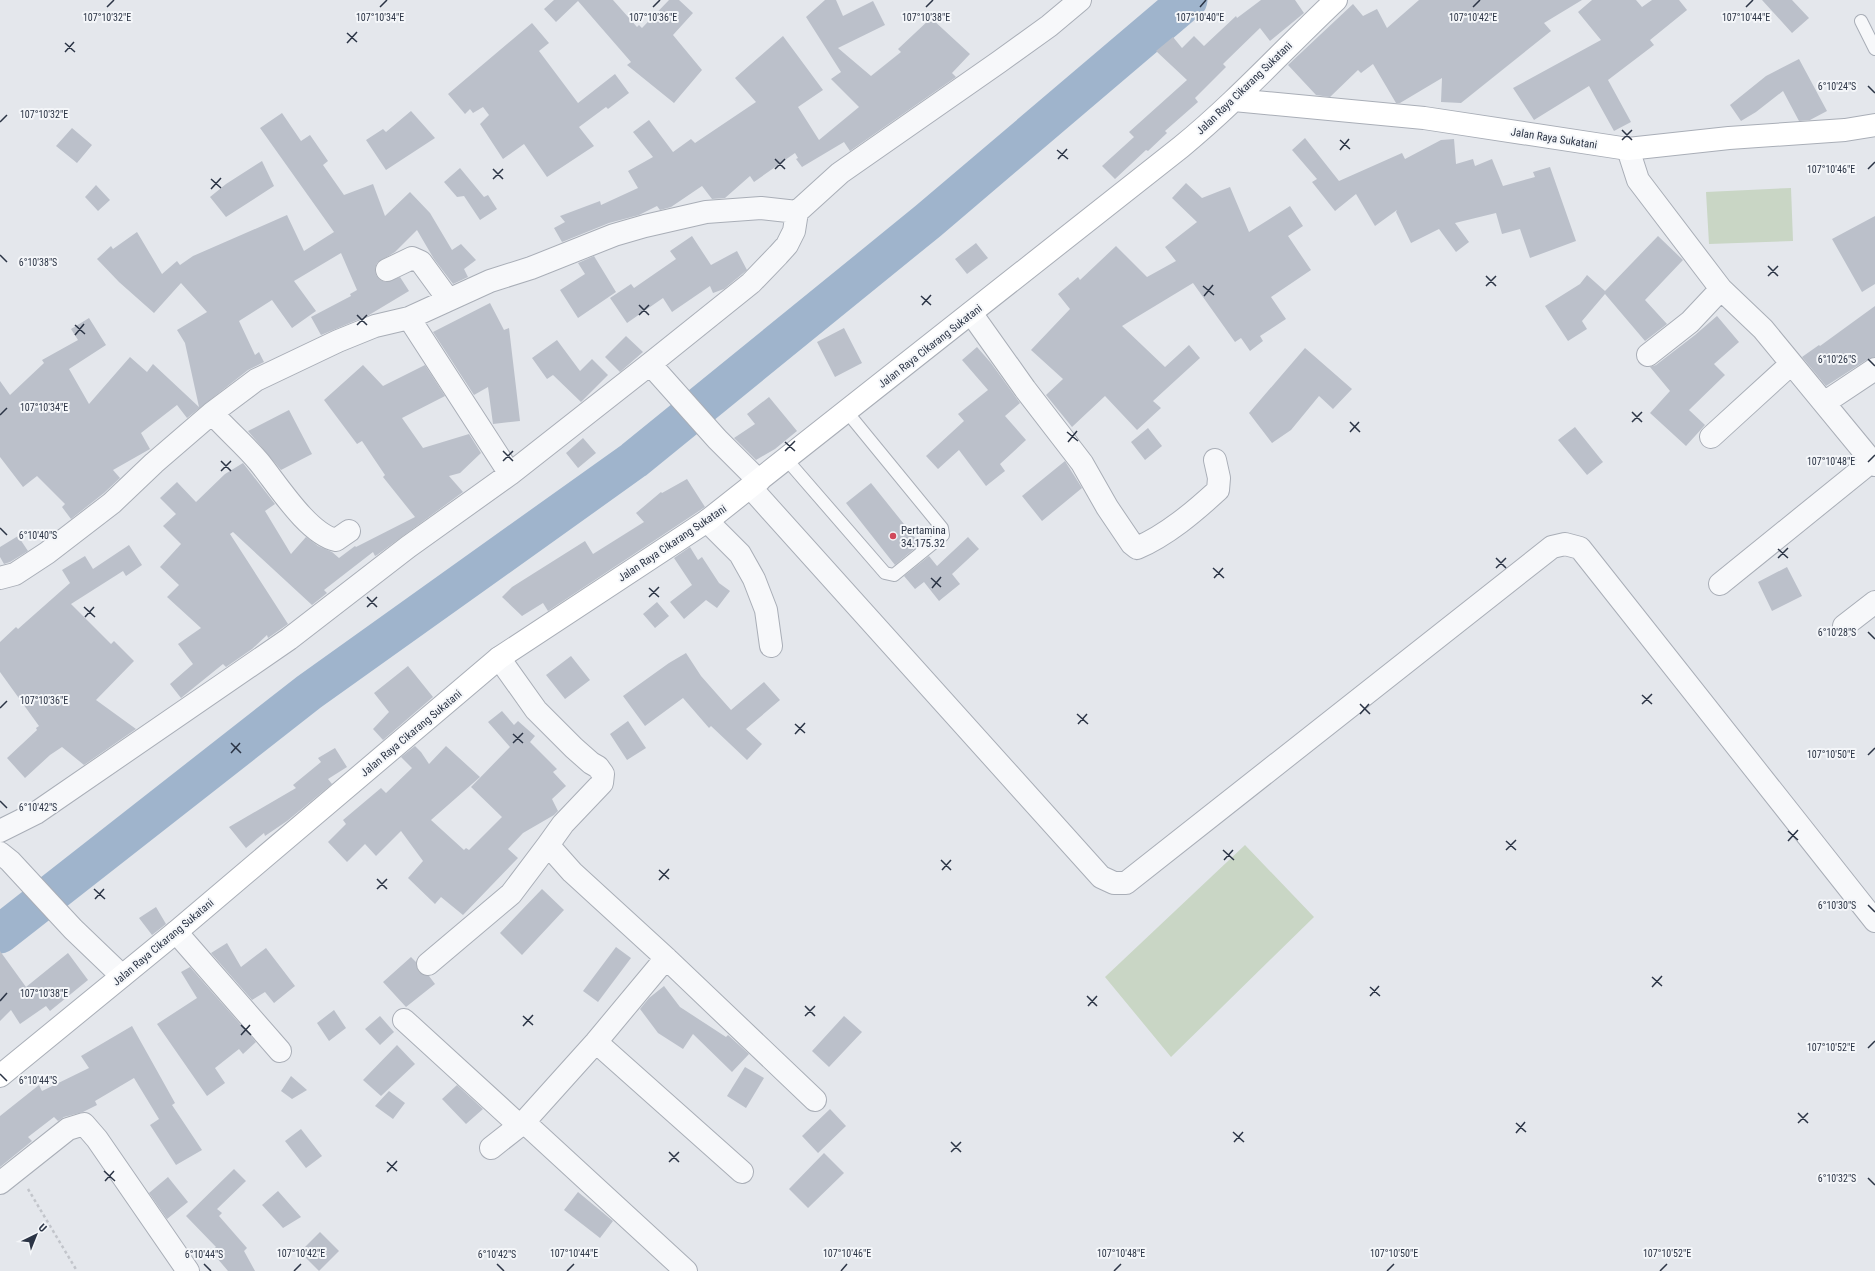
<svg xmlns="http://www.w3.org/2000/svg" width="1875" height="1271" viewBox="0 0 1875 1271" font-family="'Roboto Condensed',sans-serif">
<rect width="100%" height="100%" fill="#e4e7ec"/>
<!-- green -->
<path fill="#c9d6c5" d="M 1791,188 L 1793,241 L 1709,244 L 1706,192 Z
M 1245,845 L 1314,917 L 1171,1057 L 1105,977 Z"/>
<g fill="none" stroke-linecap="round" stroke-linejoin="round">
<!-- river -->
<path stroke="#9fb4cc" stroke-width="39" d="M 0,934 L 309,692 L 634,460 L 928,221 L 1188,0"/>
</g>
<!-- building -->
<path fill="#bbc0ca" d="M 554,0 L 613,0 L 637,27 L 639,25 L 642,28 L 669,0 L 679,0 L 693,13 L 673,35 L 702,70 L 674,103 L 627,65 L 631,62 L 578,1 L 556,22 L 544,9 Z
M 825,0 L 836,0 L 843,16 L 873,1 L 885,25 L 838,48 L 871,76 L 901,52 L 898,49 L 931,18 L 970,54 L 952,73 L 956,77 L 850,151 L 844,142 L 802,167 L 796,159 L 798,158 L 795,153 L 754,182 L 750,176 L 725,198 L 712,199 L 702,186 L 671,207 L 660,210 L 657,206 L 639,215 L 609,223 L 562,242 L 554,228 L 565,222 L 560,216 L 600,201 L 601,205 L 638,188 L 628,171 L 653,157 L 633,132 L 649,120 L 673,152 L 691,139 L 695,143 L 756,102 L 735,78 L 783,36 L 823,90 L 798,107 L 819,140 L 859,107 L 831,79 L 841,72 L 806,17 Z
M 1261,0 L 1295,0 L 1304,13 L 1270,41 L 1260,28 L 1223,64 L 1226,67 L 1195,98 L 1198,102 L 1165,131 L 1167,133 L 1148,151 L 1146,150 L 1115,179 L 1102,166 L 1134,137 L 1129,132 L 1187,80 L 1156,51 L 1173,37 L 1182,48 L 1194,36 L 1204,46 L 1236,16 L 1237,18 Z
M 1419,0 L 1582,0 L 1544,23 L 1551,31 L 1461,103 L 1441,102 L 1442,78 L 1400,103 L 1396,103 L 1373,64 L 1361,73 L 1358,70 L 1330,97 L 1316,95 L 1288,65 L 1353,4 L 1363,16 L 1377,9 L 1387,28 Z
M 1592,0 L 1636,0 L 1642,7 L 1652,0 L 1679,0 L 1687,10 L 1650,40 L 1654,45 L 1608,80 L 1631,122 L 1614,131 L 1589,86 L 1534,120 L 1513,88 L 1601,40 L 1578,12 Z
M 1762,0 L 1792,0 L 1809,18 L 1792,33 Z
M 532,23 L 549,43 L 539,51 L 578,103 L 615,74 L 629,93 L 608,109 L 606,107 L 579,127 L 594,146 L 547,177 L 524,144 L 503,159 L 480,124 L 489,115 L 483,107 L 473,113 L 470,109 L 465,114 L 448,94 Z
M 1799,59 L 1827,111 L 1810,120 L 1799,121 L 1783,91 L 1756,112 L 1741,121 L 1730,105 L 1766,76 Z
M 411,111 L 435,138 L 386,170 L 366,140 L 383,129 L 386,132 Z
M 282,113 L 301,141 L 310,135 L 328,161 L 323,165 L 344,195 L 373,184 L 385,216 L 410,192 L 430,213 L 452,250 L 461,244 L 476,260 L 464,269 L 468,277 L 453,284 L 434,259 L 417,230 L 395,252 L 377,263 L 375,269 L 376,275 L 380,280 L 386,282 L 400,277 L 409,291 L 369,315 L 321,335 L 311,317 L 351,296 L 350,294 L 357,290 L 341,253 L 294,281 L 316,311 L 292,328 L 272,300 L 239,321 L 255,355 L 259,352 L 264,362 L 248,370 L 187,418 L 177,405 L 141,433 L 150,449 L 113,470 L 120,478 L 104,493 L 71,519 L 62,507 L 65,504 L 37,476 L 23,487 L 0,457 L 0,381 L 10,395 L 44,363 L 42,360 L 78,340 L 71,329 L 89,318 L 106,345 L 69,369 L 89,404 L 130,357 L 147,372 L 153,364 L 199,407 L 185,343 L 177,330 L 207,312 L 181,283 L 154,313 L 119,282 L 97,259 L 111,246 L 113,249 L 137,232 L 162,274 L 177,261 L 180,265 L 193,256 L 287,215 L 304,251 L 334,232 L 260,128 Z
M 72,128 L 92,145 L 77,163 L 56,146 Z
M 1305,138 L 1339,181 L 1402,153 L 1405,159 L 1441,140 L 1454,139 L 1456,164 L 1473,159 L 1475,166 L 1492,159 L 1503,186 L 1535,177 L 1533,172 L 1550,167 L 1576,241 L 1530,258 L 1520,229 L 1502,234 L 1496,213 L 1455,223 L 1469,242 L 1456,252 L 1439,229 L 1411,243 L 1396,212 L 1397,210 L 1375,226 L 1356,194 L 1335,211 L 1312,182 L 1317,179 L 1292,150 Z
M 262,161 L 274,186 L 226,217 L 210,197 L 226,184 Z
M 460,168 L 484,197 L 488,195 L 497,209 L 480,220 L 464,196 L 457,197 L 444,182 Z
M 1186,183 L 1202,198 L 1230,187 L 1249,232 L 1290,206 L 1303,226 L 1288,236 L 1311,270 L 1271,297 L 1286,319 L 1260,336 L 1263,341 L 1250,351 L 1241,338 L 1235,342 L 1193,283 L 1122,326 L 1165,367 L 1189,345 L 1200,358 L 1153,401 L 1161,408 L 1137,430 L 1105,396 L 1072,427 L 1046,395 L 1063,379 L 1031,350 L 1070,309 L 1058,294 L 1078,277 L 1080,280 L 1116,246 L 1147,277 L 1176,261 L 1165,247 L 1197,222 L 1172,198 Z
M 96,185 L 110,200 L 98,211 L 85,197 Z
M 1875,216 L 1875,284 L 1862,292 L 1832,239 Z
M 692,236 L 711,265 L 737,251 L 747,270 L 724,289 L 713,293 L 710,286 L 672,312 L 663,298 L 627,323 L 610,298 L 631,284 L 634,288 L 676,259 L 670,251 Z
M 1658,236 L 1683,260 L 1645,300 L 1667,324 L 1645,341 L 1605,294 L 1582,321 L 1587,329 L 1568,341 L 1545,306 L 1580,284 L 1587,275 L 1605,291 Z
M 976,243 L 988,258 L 967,274 L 955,259 Z
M 594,256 L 616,292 L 578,318 L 560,290 L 585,274 L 578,263 Z
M 490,303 L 504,330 L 509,328 L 520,421 L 493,424 L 488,387 L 474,395 L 433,332 Z
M 1875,306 L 1875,357 L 1868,359 L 1826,386 L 1802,357 L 1819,345 L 1820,346 Z
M 1717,316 L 1739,342 L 1714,364 L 1725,375 L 1689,410 L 1705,425 L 1686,446 L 1650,413 L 1670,391 L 1650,367 L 1656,365 L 1695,335 Z
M 844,328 L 862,363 L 835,377 L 817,342 Z
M 626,336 L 643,352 L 620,372 L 605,357 Z
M 557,340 L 580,371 L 592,359 L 608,375 L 581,402 L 553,375 L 547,379 L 532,358 Z
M 977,347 L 991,363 L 1020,403 L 1005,416 L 1026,440 L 1000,464 L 1005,471 L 986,486 L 959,450 L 938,469 L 926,456 L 964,421 L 958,414 L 988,390 L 962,360 Z
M 1305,348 L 1352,389 L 1333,409 L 1319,396 L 1291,430 L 1272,443 L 1249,413 Z
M 363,365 L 383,386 L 425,365 L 445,396 L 402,418 L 423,448 L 469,434 L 481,453 L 460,473 L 449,476 L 463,492 L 377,555 L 375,556 L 373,552 L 324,590 L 327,593 L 312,605 L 233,532 L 230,534 L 288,624 L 268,638 L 267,635 L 252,649 L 226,667 L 223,664 L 181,698 L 170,684 L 193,664 L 178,644 L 201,628 L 167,597 L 179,585 L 160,567 L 181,544 L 163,526 L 176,514 L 160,498 L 177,482 L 196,502 L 225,474 L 243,463 L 275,504 L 265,511 L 291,554 L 306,537 L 318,546 L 332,552 L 339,558 L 355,546 L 356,547 L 415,517 L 383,477 L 385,475 L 362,441 L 357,444 L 324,400 Z
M 769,397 L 797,431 L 775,449 L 756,460 L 734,438 L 755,424 L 747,414 Z
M 289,410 L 312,454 L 281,470 L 248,431 Z
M 1575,427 L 1603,462 L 1587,475 L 1558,440 Z
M 1148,428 L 1162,446 L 1145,460 L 1131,442 Z
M 583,438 L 596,453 L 578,468 L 566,453 Z
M 1065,461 L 1082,488 L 1042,521 L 1022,496 Z
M 687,479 L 705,507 L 548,611 L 543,603 L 522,616 L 502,597 L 512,587 L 585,541 L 593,554 L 644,522 L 636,513 L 661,492 L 662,493 Z
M 871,483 L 920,544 L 895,565 L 846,503 Z
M 18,536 L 28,551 L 10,562 L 4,564 L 0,557 L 0,547 Z
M 968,537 L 979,549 L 952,574 L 960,584 L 939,601 L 924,582 L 915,589 L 904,576 L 929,556 L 937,566 Z
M 129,545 L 142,565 L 126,576 L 123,571 L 71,604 L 111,644 L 114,641 L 134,661 L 96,700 L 136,729 L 84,765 L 62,747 L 50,755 L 25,778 L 7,758 L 37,730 L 36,728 L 39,726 L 0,672 L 0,642 L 16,627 L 18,629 L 70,583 L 62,570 L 85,556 L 93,569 Z
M 690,547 L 698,560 L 702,557 L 719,583 L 730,591 L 717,608 L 706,600 L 684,619 L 670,602 L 692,585 L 674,558 Z
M 1787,567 L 1802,596 L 1772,611 L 1758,582 Z
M 657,602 L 669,616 L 655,628 L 643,614 Z
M 686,653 L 701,676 L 731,710 L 764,682 L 780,700 L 746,729 L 762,744 L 747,760 L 711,726 L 709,728 L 683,698 L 645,726 L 623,696 L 669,663 Z
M 571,656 L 590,680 L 565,699 L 546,675 Z
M 408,666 L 433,697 L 383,740 L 373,729 L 389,712 L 374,693 Z
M 502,711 L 514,725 L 518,721 L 535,736 L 530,742 L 557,769 L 553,772 L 566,786 L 552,799 L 558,811 L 554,815 L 523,833 L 508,849 L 518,858 L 463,915 L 441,897 L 435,904 L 408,878 L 423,861 L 401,831 L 376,856 L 365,844 L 347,862 L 328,842 L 346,824 L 343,820 L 381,788 L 386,793 L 412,768 L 401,757 L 415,746 L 421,752 L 429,764 L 446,746 L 480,777 L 431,820 L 464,850 L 466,848 L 469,850 L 502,817 L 471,787 L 510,747 L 488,722 Z
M 628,721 L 646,748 L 627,760 L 610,734 Z
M 335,748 L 347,767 L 328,779 L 332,784 L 287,821 L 265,836 L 264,833 L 246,848 L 229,827 L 296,788 L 293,785 L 321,762 L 318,758 Z
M 542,889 L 564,910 L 522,955 L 500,933 Z
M 156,907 L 166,924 L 152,935 L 139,918 Z
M 227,943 L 241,967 L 266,948 L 295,986 L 274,1003 L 265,992 L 252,1000 L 211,953 Z
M 616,947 L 631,958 L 598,1002 L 583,991 Z
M 0,951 L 26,987 L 68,953 L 88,980 L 50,1011 L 46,1006 L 20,1024 L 11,1010 L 0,1021 Z
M 411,957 L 416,962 L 419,972 L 429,976 L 435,984 L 406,1007 L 383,982 Z
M 190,967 L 256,1042 L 243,1054 L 239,1049 L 215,1068 L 225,1083 L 207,1096 L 157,1024 L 197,998 L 181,972 Z
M 664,986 L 680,1007 L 726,1037 L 728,1035 L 749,1054 L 732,1072 L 693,1034 L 683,1049 L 658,1033 L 640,1009 L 649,998 Z
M 334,1010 L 346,1028 L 329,1041 L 317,1023 Z
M 380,1016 L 394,1032 L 380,1045 L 365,1029 Z
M 844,1016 L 862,1032 L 829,1067 L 812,1051 Z
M 132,1026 L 175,1103 L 172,1105 L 202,1150 L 176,1165 L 150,1125 L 159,1119 L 134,1078 L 95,1101 L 97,1105 L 83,1112 L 64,1117 L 58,1121 L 54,1117 L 28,1137 L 32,1141 L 0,1167 L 0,1116 L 39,1085 L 42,1091 L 89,1068 L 81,1056 Z
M 397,1045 L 415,1064 L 381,1096 L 363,1080 Z
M 745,1067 L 764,1078 L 746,1108 L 727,1096 Z
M 291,1076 L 307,1090 L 292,1099 L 281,1091 Z
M 457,1085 L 483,1109 L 466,1124 L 442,1099 Z
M 389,1091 L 405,1103 L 393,1119 L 375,1106 Z
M 830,1109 L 846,1126 L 818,1153 L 802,1136 Z
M 301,1129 L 322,1156 L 306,1168 L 285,1141 Z
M 824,1153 L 844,1173 L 808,1208 L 789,1189 Z
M 234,1169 L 246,1181 L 217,1209 L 222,1213 L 219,1216 L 247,1248 L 244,1251 L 255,1271 L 228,1271 L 211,1251 L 216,1247 L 186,1216 Z
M 168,1177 L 188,1202 L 167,1219 L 149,1193 Z
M 278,1191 L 301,1217 L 283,1228 L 262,1205 Z
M 578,1192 L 613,1221 L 600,1238 L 564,1210 Z
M 320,1232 L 339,1251 L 319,1271 L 300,1252 Z"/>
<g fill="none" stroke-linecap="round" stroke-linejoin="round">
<defs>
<path id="lane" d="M 1861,21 L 1875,49
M 787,460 L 885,573 L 894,575 L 943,535 L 942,528 L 847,412"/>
<path id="street" d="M 1628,149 L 1638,180 L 1721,289 L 1763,329 L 1875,465
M 387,270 L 412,258 L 421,262 L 448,299
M 971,313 L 1025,389 L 1082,463 L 1107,507 L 1132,544 L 1137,548 C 1167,535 1194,512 1218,490 L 1219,478 L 1215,460
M 409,318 L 510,474
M 1648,355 L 1690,322 L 1721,289
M 650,364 L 717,439 L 759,481
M 1824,403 L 1875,369
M 212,413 C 227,430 245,445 259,462 C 277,484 308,534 336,540 L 349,531
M 1711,437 L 1791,364
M 751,488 L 1101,877 L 1114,883 L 1126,883 L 1552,547 L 1565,544 L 1580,548 L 1875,921
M 707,521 L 740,554 L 754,579 L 766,610 L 771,646
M 0,578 L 15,574 L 47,553 L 112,503 L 154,463 L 212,413 L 256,380 L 338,341 L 375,326 L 409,318 L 490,281 L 531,268 L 614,235 L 645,226 L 706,212 L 761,208 L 797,212 L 840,173 L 999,62 L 1049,26 L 1080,0
M 1720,584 L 1872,461
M 1844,626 L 1875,602
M 499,658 L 536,710 L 574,748 L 591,763 L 598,767 L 603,774 L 602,783 L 563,824 L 548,845 L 572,872 L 666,958 L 815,1100
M 0,831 L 36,813 L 289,639 L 408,547 L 510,474 L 650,364 L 751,283 L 778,255 L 787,245 L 794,231 L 797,212
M 0,853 L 10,861 L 73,929 L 122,976
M 176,932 L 280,1051
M 428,964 L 511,894 L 548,845
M 404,1020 L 520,1126
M 596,1042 L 742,1172
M 524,1122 L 686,1271
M 491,1148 L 524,1122 L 596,1042 L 666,958
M 0,1183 L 68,1129 L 84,1124 L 97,1139 L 188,1271"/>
<path id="secondary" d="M 1234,100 L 1424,118 L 1628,149 L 1729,138 L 1845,130 L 1875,125
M 0,1076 L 176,932 L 499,658 L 707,521 L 1181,147 C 1236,102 1284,49 1336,0"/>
</defs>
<!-- lane casing -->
<use href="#lane" stroke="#a9aeb7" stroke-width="14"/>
<!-- street casing -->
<use href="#street" stroke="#a9aeb7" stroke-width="24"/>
<!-- secondary casing -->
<use href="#secondary" stroke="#a9aeb7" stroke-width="24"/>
<!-- path -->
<path stroke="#c2c5cb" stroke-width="2.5" stroke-dasharray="3 3" stroke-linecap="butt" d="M 28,1189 L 77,1271"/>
<!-- lane -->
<use href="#lane" stroke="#f7f8fa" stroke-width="12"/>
<!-- street -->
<use href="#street" stroke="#f7f8fa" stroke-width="22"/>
<!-- secondary -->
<use href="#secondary" stroke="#fff" stroke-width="22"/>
</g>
<!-- ticks -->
<path fill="none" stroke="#2b3445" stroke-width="1.5" d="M 107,7 L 114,0M 380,7 L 387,0M 653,7 L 660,0M 926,7 L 933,0M 1200,7 L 1206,0M 1473,7 L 1480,0M 1746,7 L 1753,0M 347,33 L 357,42M 65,43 L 75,52M 347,43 L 357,32M 65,52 L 74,42M 1868,86 L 1875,93M 0,122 L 7,115M 1622,130 L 1632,140M 1340,140 L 1350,149M 1622,140 L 1632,130M 1057,150 L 1068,159M 1340,150 L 1349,139M 775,159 L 785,169M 1058,159 L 1067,149M 493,169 L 503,179M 775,169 L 785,159M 1868,169 L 1875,162M 211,179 L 221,188M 493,179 L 503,169M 211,189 L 221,178M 0,255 L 7,262M 1768,266 L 1778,276M 1486,276 L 1496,286M 1768,276 L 1778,266M 1203,286 L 1214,295M 1486,286 L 1496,276M 921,296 L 931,305M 1204,296 L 1213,285M 639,305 L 649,315M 922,305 L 931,295M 357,315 L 367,325M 639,315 L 649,305M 75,325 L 85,334M 357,325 L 367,315M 75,335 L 84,324M 1868,359 L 1875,366M 1632,412 L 1642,422M 0,415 L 7,408M 1350,422 L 1360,432M 1632,422 L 1642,412M 1067,432 L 1078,441M 1350,432 L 1359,422M 785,442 L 795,451M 1068,442 L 1077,431M 503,451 L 513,461M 785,451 L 795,441M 221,461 L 231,471M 503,461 L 513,451M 1868,462 L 1875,455M 221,471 L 231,461M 0,528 L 7,535M 1778,549 L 1788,558M 1496,558 L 1506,568M 1778,558 L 1788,548M 1213,568 L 1224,578M 1496,568 L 1506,558M 931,578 L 941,587M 1214,578 L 1223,568M 649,588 L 659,597M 932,588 L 941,577M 367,597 L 377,607M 649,597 L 659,587M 84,607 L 95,617M 367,607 L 377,597M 85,617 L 94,607M 1868,632 L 1875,639M 1642,695 L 1652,704M 1360,704 L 1370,714M 1642,704 L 1652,694M 0,708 L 7,701M 1077,714 L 1088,724M 1360,714 L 1369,704M 795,724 L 805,733M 1078,724 L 1087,714M 513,734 L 523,743M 795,734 L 805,723M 231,743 L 241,753M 513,743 L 523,733M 231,753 L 240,743M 1868,755 L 1875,748M 0,801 L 7,808M 1788,831 L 1798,840M 1506,841 L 1516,850M 1788,841 L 1798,830M 1223,850 L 1234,860M 1506,850 L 1516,840M 941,860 L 951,870M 1224,860 L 1233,850M 659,870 L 669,879M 942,870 L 951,860M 377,879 L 387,889M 659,880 L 669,869M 94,889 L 105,899M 377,889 L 387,879M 95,899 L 104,889M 1868,905 L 1875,912M 1652,977 L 1662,986M 1370,987 L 1380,996M 1652,987 L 1662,976M 1087,996 L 1097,1006M 1370,996 L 1379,986M 0,1001 L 7,993M 805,1006 L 815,1016M 1088,1006 L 1097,996M 523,1016 L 533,1025M 805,1016 L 815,1006M 241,1025 L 251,1035M 523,1026 L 533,1015M 241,1035 L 250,1025M 1868,1048 L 1875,1041M 0,1074 L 7,1081M 1798,1113 L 1808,1123M 1516,1123 L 1526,1132M 1798,1123 L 1808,1113M 1233,1132 L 1244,1142M 1516,1133 L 1525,1122M 951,1142 L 961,1152M 1234,1142 L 1243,1132M 669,1152 L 679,1162M 951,1152 L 961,1142M 387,1162 L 397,1171M 669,1162 L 679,1152M 104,1171 L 115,1181M 387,1172 L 397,1161M 1868,1178 L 1875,1185M 105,1181 L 114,1171M 204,1264 L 211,1271M 497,1264 L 504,1271M 294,1271 L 301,1264M 567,1271 L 574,1264M 841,1271 L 847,1264M 1114,1271 L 1121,1264M 1387,1271 L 1394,1264M 1660,1271 L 1667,1264"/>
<!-- markers -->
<circle fill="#d1495b" stroke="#f4f6f9" stroke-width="1.5" cx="893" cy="536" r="4"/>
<g text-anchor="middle" stroke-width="4" stroke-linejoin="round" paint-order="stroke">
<!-- street labels -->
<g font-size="11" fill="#2b3445" stroke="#f4f6f9">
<text transform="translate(1244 88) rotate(-44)" y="4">Jalan Raya Cikarang Sukatani</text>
<text transform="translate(1554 138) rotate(9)" y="4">Jalan Raya Sukatani</text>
<text transform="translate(930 346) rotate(-38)" y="4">Jalan Raya Cikarang Sukatani</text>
<text transform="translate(672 543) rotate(-34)" y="4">Jalan Raya Cikarang Sukatani</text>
<text transform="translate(411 733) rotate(-40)" y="4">Jalan Raya Cikarang Sukatani</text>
<text transform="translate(163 942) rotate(-40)" y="4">Jalan Raya Cikarang Sukatani</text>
</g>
<!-- poi labels -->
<g font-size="11" fill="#2b3445" stroke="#f4f6f9" text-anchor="start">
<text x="901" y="534">Pertamina<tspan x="901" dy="13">34.175.32</tspan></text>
</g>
</g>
<g font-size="10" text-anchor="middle" fill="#2b3445" stroke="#f4f6f9" stroke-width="4" stroke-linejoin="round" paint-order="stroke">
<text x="107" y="21">107°10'32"E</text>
<text x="380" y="21">107°10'34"E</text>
<text x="653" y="21">107°10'36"E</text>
<text x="926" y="21">107°10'38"E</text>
<text x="1200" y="21">107°10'40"E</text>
<text x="1473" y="21">107°10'42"E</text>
<text x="1746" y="21">107°10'44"E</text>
<text x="1837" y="90">6°10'24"S</text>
<text x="44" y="118">107°10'32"E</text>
<text x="1831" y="173">107°10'46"E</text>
<text x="38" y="266">6°10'38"S</text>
<text x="1837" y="363">6°10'26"S</text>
<text x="44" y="411">107°10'34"E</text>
<text x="1831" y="465">107°10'48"E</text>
<text x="38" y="539">6°10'40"S</text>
<text x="1837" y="636">6°10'28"S</text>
<text x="44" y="704">107°10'36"E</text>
<text x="1831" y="758">107°10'50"E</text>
<text x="38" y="811">6°10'42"S</text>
<text x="1837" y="909">6°10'30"S</text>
<text x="44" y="997">107°10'38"E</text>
<text x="1831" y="1051">107°10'52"E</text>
<text x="38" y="1084">6°10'44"S</text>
<text x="1837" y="1182">6°10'32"S</text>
<text x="301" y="1257">107°10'42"E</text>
<text x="574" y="1257">107°10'44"E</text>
<text x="847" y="1257">107°10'46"E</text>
<text x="1121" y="1257">107°10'48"E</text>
<text x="1394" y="1257">107°10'50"E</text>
<text x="1667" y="1257">107°10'52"E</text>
<text x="204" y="1258">6°10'44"S</text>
<text x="497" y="1258">6°10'42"S</text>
</g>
<!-- north arrow -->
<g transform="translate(36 1235) rotate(43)" stroke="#f4f6f9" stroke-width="3" paint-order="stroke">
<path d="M0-3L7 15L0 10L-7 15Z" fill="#2b3445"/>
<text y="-6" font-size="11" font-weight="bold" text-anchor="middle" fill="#2b3445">U</text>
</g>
</svg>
